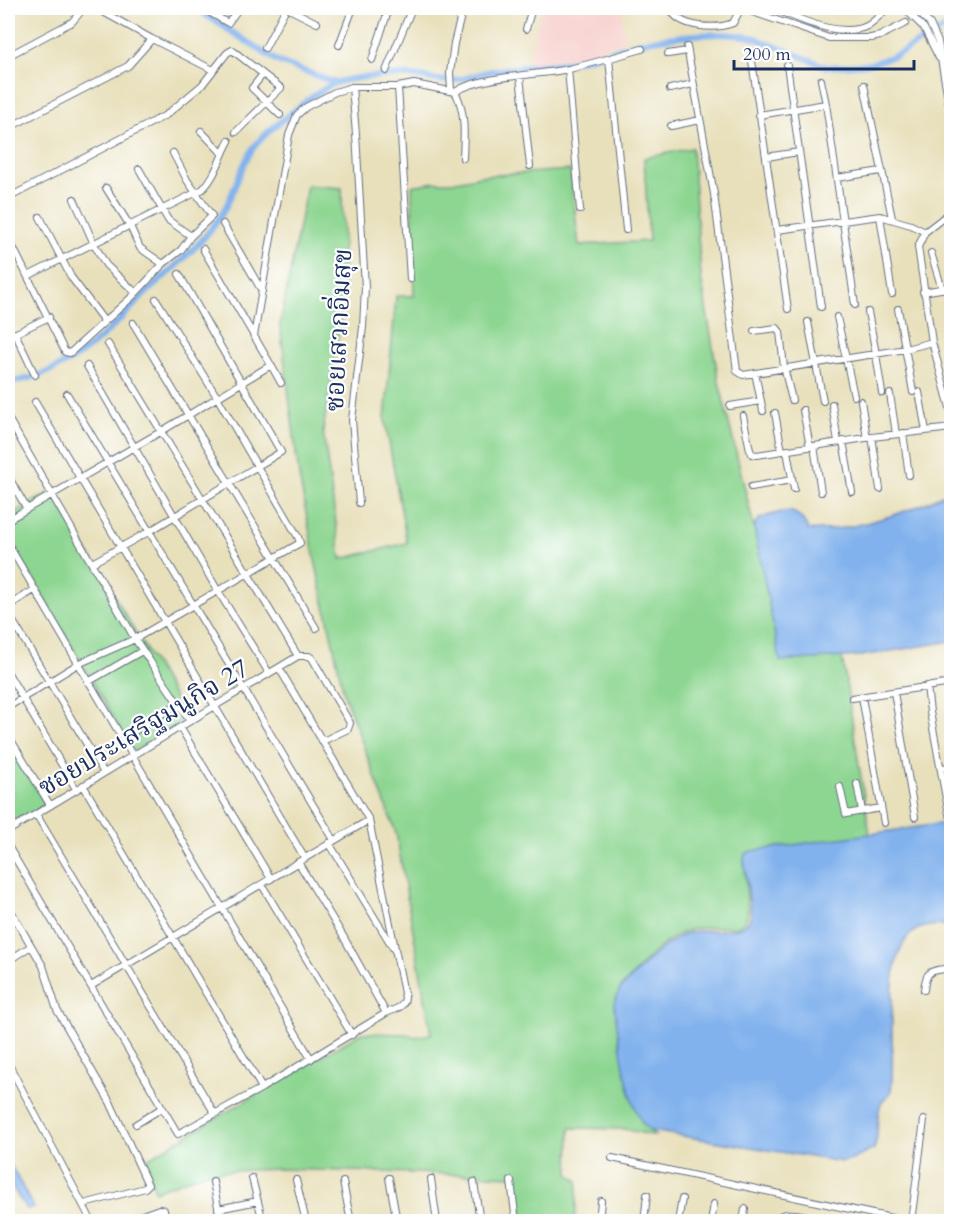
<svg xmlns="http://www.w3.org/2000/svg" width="959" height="1229" viewBox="0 0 959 1229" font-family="Cardo,'Noto Serif Thai',serif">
<rect width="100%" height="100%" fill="#fff"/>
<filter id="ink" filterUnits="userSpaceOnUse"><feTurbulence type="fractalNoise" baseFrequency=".0167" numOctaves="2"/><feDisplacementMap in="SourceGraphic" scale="12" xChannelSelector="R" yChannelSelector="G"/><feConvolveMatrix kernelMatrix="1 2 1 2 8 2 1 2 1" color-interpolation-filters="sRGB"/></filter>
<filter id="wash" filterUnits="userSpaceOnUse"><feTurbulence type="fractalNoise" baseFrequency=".008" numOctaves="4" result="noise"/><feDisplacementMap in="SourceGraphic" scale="24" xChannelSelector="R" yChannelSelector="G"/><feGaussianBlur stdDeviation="1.35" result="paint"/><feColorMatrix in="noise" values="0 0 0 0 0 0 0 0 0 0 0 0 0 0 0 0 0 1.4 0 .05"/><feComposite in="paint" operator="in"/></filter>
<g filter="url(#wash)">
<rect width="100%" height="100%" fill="#e8e0bb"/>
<!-- built -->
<path fill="#f7d0cd" d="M 542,8 L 622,8 L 624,41 L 584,55 L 527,65 Z"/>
<!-- green -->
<path fill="#8dd691" stroke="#548278" stroke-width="1.5" d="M 692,148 L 701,278 L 719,382 L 754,527 L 780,660 L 842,657 L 870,835 L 752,851 L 745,854 L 744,859 L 748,912 C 747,920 744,924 736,927 C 723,928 707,926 693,929 C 663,936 641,968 620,988 L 647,1128 L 655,1136 L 624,1129 L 570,1128 L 569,1174 L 578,1181 L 575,1221 L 523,1221 L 516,1176 L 280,1169 L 207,1172 L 155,1191 L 145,1160 L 361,1033 L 406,1034 L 416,1037 L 431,1034 L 396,833 L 344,694 L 315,560 L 299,476 L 280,325 L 307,185 L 342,188 L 344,297 L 323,431 L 341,559 L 407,543 L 385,420 L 396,296 L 414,296 L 412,186 L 435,182 L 452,182 L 481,176 L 570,170 L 579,245 L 649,241 L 644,158 Z
M 52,491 L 187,719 L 133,752 L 8,536 L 8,516 Z
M 8,741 L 46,805 L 8,827 Z"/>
<!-- water -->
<path fill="#82b2ed" stroke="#4e70a6" stroke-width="1.5" d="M 951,492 L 951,641 L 861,656 L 780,661 L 754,527 L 759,519 C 780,511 798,503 808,530 C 841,533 895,516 926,503 C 935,499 941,494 951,492 Z
M 951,822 L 951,925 C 939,926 922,924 912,933 C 880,960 897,1052 891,1090 C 890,1097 883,1098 881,1104 C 875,1117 880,1135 874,1149 L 852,1160 L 842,1162 L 651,1131 C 627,1118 618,1030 614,1003 L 620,989 C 640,970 660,945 685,934 C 705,926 733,937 749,921 L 751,914 L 744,859 L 745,854 L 752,851 Z
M 8,1160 L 34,1208 L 26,1209 L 8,1180 Z"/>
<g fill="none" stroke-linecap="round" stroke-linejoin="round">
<!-- canal -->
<path stroke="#82b2ed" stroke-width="6" d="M 195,8 L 277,61 L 336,83
M 8,382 C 31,380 51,372 71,360 C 98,344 120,319 142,297 C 168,272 204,244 223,212 C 235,192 240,166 254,147 C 265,132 319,89 336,83 C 350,77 396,74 412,76 C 428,77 441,83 457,80 C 469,78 480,73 492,71 C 516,67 540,66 564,63 C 588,60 610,51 634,44 C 665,36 725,30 755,38 L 827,67 L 870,64 L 896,55 L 952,24"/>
</g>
</g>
<g filter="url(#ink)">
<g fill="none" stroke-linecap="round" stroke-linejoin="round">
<defs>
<path id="minor" d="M 96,8 L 152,39 L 213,70
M 202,8 L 228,23 L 239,8
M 287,8 L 317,23
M 670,8 C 678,28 715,30 733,23 L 741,8
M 741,8 L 829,38 L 871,38 L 880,36 L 906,23
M 772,8 C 798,18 839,39 867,26 C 874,22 882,13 888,8
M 904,8 L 924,28 L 939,58
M 914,8 L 930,24 L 938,42 L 952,121
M 926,8 L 930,11
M 526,29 L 532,8
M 339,45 L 353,8
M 687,47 L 714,194 L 737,371 L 743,375 L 906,349 L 932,342
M 265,48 L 286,8
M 668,54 L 687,51
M 751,54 L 788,309
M 8,56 L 72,22 L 84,8
M 609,59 L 626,230
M 372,60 L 389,8
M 787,65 L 821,307
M 568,69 L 580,210
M 386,71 L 412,8
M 263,74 L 252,88 L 280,115
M 520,76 L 530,166
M 821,80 L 826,104 L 855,305
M 864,85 L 892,218
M 352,87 L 356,134 L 365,287 L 363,327 L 352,420 L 359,503
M 398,87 L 410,279
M 670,89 L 693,84
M 451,91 L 450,73 L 454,43 L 463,8
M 455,92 C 478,76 540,75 569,69 C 594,63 618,56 642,49
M 759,115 L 826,104
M 671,126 L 700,120
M 8,128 L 128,66 L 152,39
M 201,131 L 222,153
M 766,157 L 799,152
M 139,169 L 168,220 L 191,236
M 837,178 L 881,171
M 106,188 L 130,226 L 140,248 L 163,264
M 8,198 L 166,115 L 202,85 L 227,53 L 232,50 L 281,88 L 236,132
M 74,199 L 94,244 L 106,265 L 136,293
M 952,211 L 925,232 L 918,247 L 932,342 L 952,415
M 880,216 L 892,294
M 40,217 L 71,277 L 104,321
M 223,224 L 262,291
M 777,230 L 880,216 L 911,225 L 925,232
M 8,237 L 65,352 L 70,353 L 134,295 L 163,264 L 181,250 L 191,236 L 212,216 L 187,180 L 173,153
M 931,253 L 942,289
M 28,276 L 203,189 C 216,176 220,157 229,141
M 923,292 L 952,287
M 898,309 L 913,392
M 951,309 L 952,312
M 868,312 L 876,354 L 882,393
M 837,317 L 854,396
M 808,322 L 823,401
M 133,323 L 316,628
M 754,331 L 777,328 L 780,332 L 784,367 L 792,400
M 15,333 L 35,375
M 254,336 L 289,135 L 297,115 L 306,107 L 335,92 L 352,87 L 398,87 L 414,84 L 455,92 C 466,110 464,137 463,158
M 8,337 L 49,317
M 108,344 L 298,656
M 271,365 L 281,383
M 87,366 L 218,591 L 269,673
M 755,373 L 763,411
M 919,392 L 926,431
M 67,394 L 334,840
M 890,394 L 896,434
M 861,401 L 867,438
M 35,402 L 304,857
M 832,404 L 838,442
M 730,406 L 761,401
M 803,410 L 810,447
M 775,413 L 782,451
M 743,416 L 750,450 L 752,454 L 757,455 L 872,437 L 952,428
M 8,418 L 135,639 L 190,721
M 903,433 L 909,475
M 872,437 L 880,489
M 843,441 L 852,492
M 814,446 L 821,492
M 787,451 L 794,489
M 8,476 L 27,509
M 751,487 L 792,480
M 8,520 L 162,431 L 271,365 L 203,249
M 8,544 L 311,1059
M 92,563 L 150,531 L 281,452 L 179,274
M 8,606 L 34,590
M 8,613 L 104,773
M 8,673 L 76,789
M 88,682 L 142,651
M 927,686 L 930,712 L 949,814
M 894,692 L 915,817
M 862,697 L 884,823
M 852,698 L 952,683
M 8,707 L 78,664 L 135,639 L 300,543 L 298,537 L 217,397 L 156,299
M 180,727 L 271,879
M 8,735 L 50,805
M 122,739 L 178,704
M 941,768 L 952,767
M 857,784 L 862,811
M 83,785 L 262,1088
M 840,787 L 846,814 L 881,808
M 36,814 L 215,1114
M 8,831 L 298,656 L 309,656 L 312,658 L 350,723 L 348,729 L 323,741
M 329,843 L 395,951
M 8,846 L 178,1134 L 262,1088 L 386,1013 C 395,1009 404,1008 405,998 L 369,820 L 279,668
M 298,862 L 343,936 L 386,1013
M 262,885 L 352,1035
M 8,906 L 43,966 L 57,1010 L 110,1102 L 148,1185 L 145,1188 L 84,1204
M 8,961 L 31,946
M 91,986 L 369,820
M 924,990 C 926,968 932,971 952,968
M 8,1063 L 91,1220
M 136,1124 L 162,1108
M 612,1158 L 910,1222
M 252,1178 L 263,1222
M 389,1178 L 397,1222
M 431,1179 L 437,1222
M 296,1180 L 306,1222
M 511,1181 L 516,1222
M 213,1182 L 221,1222
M 343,1182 L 351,1222
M 474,1182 L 480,1222
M 218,1209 L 258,1201
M 123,1222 L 159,1209 L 164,1210 L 166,1222
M 599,1222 L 601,1201
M 644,1222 L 647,1195
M 678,1222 L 682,1199
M 711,1222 L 714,1204
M 743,1222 L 745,1209
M 777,1222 L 780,1216 C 789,1211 810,1215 817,1222
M 911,1222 L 924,1120"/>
</defs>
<!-- minor casing -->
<use href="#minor" stroke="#636d7f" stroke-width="8"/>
<!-- minor -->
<use href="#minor" stroke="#fff" stroke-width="6"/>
</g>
</g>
<g text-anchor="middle" stroke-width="4.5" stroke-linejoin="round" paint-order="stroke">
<!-- street labels -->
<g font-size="26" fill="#1b2f5e" stroke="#fff">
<text transform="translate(338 330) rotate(-87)" y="9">ซอยเสวกอิ่มสุข</text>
<text transform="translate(143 727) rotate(-31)" y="9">ซอยประเสริฐมนูกิจ 27</text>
</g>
</g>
<!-- margin -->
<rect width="959" height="1229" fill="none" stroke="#fff" stroke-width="30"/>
<!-- scale -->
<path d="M734 60v9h180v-9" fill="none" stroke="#1b2f5e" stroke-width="3"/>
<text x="743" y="60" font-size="18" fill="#1b2f5e" stroke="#ffffff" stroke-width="4.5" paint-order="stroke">200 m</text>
</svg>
